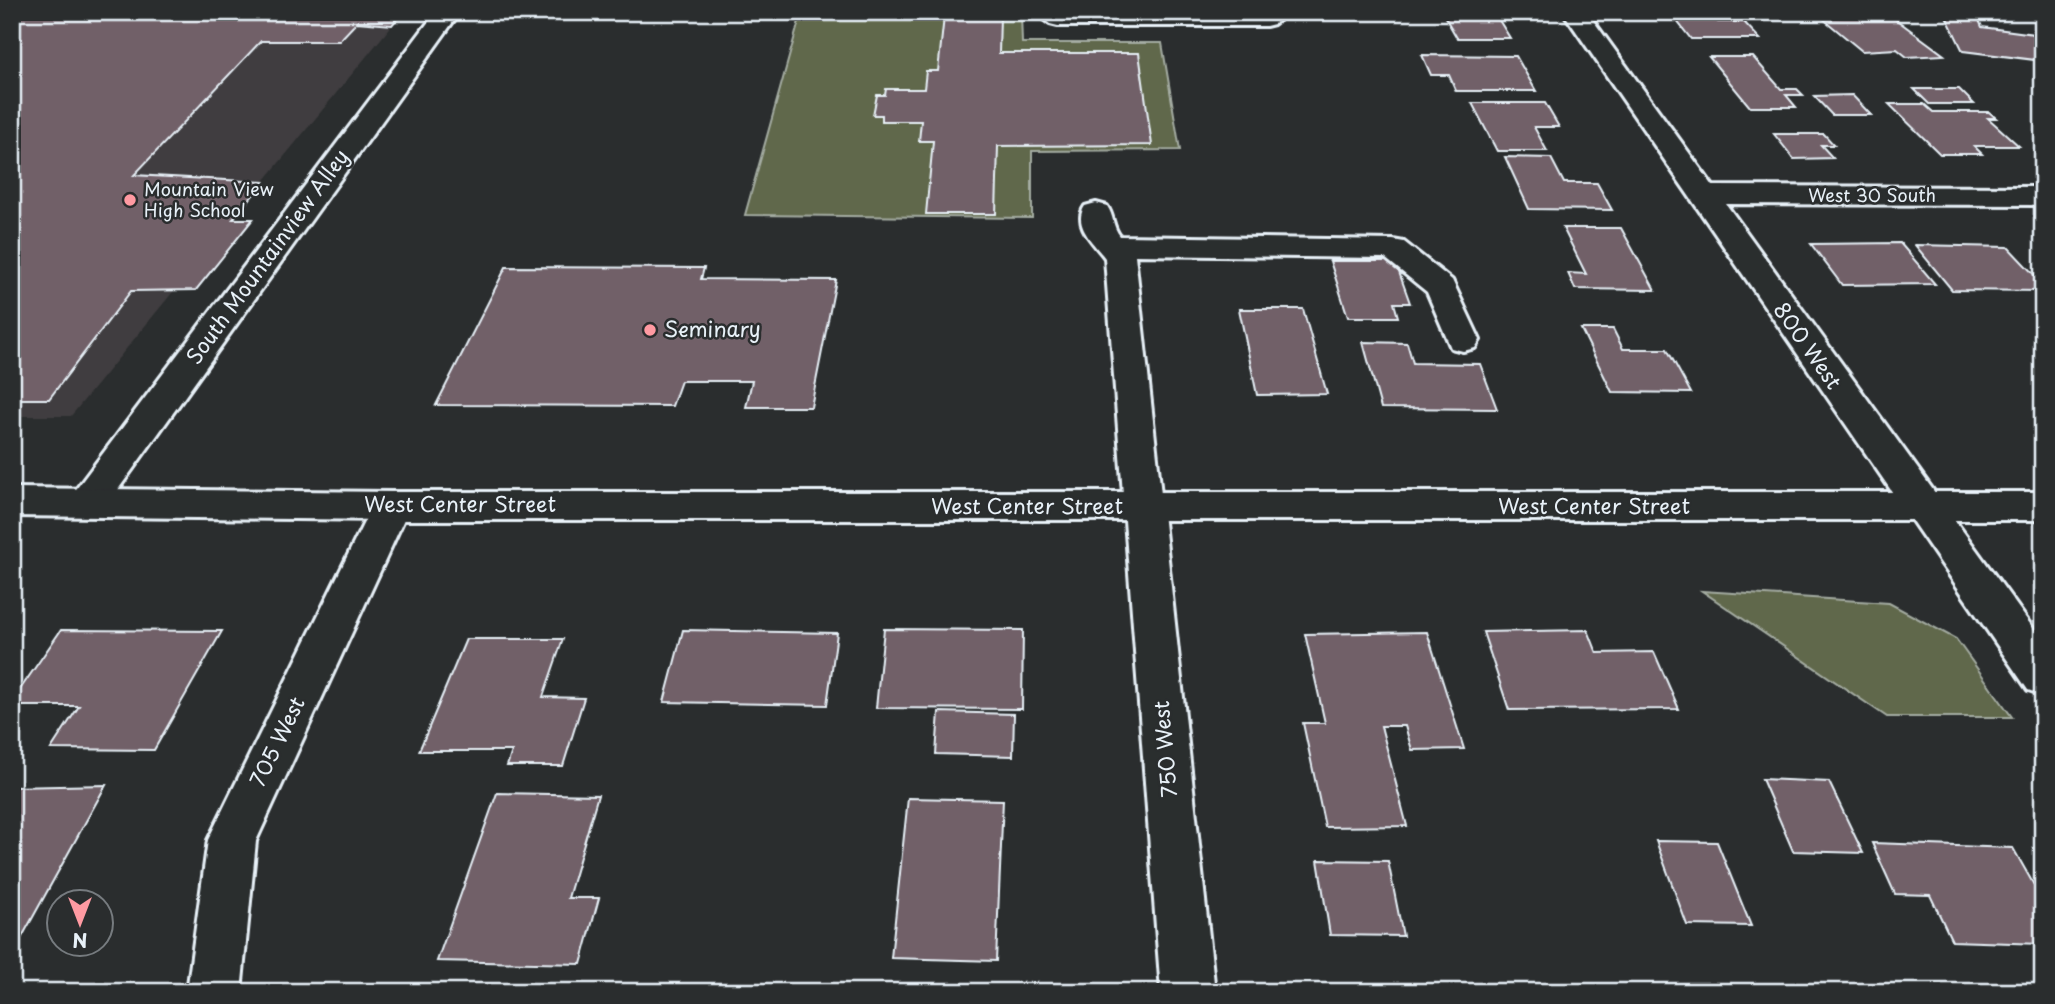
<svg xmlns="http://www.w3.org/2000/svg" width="2055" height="1004" viewBox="0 0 2055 1004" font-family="'Playpen Sans',sans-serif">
<rect width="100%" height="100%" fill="#2a2d2e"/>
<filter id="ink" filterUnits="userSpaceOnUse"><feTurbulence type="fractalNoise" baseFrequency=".0143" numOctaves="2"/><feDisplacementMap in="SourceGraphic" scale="14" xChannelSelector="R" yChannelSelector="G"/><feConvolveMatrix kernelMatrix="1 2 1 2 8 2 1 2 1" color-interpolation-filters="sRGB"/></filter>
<g filter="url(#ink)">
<!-- built -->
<path fill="#3f3c3f" d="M 12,12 L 403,12 L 71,416 L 12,416 Z"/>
<!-- green -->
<path fill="#61674c" stroke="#a4aca2" stroke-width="2" d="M 1021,13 L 1022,43 L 1162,43 L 1180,150 L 1032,151 L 1032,218 L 745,215 L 801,14 Z
M 1702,591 L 1889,603 L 1956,639 L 2012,717 L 1887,717 Z"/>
<!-- building -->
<path fill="#716068" stroke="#e8f1f8" stroke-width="2" d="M 18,12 L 403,12 L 392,25 L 357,22 L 339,41 L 261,41 L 134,175 L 264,182 L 233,219 L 253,219 L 196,290 L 131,291 L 49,399 L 12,399 L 12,17 Z
M 1442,12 L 1494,12 L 1510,38 L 1457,38 Z
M 1726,12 L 1767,12 L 1773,19 L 1731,19 Z
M 1890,15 L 1944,55 L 1907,57 L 1897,49 L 1862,51 L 1822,18 Z
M 1673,16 L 1713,16 L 1718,22 L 1744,22 L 1760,39 L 1691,39 Z
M 1946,16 L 1979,20 L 1982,27 L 2034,34 L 2043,48 L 2043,61 L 1963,51 Z
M 944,17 L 1000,17 L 999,53 L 1139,53 L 1152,145 L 998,146 L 996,214 L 926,214 L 933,141 L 919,141 L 921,121 L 882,121 L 882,115 L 873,115 L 877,95 L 885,95 L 886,89 L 924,89 L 926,71 L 938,71 Z
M 1422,55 L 1516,56 L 1536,91 L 1456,91 L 1449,75 L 1431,75 Z
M 1709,57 L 1753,57 L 1781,89 L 1797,89 L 1803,95 L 1786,95 L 1796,107 L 1750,107 Z
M 1914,89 L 1959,89 L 1974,104 L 1929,104 Z
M 1852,95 L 1871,115 L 1832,115 L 1814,96 Z
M 1472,103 L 1545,103 L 1559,127 L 1534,127 L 1547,151 L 1497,151 Z
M 1889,104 L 1924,104 L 1933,112 L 1989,112 L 1996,118 L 1988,118 L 2019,146 L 1974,146 L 1982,154 L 1940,154 Z
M 1774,134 L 1824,134 L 1834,145 L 1821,145 L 1833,158 L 1794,159 Z
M 1505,157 L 1551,158 L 1564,183 L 1597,183 L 1612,210 L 1529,209 Z
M 1563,228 L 1621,228 L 1655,290 L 1575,289 L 1568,273 L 1586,274 Z
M 1900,243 L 1935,284 L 1842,285 L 1811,244 Z
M 1915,245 L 2008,247 L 2043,284 L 2043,291 L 1952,290 Z
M 1330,261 L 1395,261 L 1410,303 L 1394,303 L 1398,317 L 1348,317 Z
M 506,267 L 704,268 L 701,279 L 836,280 L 811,407 L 746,407 L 752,381 L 681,381 L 672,406 L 436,405 Z
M 1239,309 L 1303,309 L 1327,394 L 1257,395 Z
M 1581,329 L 1613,329 L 1623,349 L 1667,349 L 1691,393 L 1612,392 Z
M 1363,342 L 1407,343 L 1413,363 L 1480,364 L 1497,409 L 1381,408 Z
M 884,629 L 1023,630 L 1022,709 L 876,708 Z
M 61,630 L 222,631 L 154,750 L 51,749 L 79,706 L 12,706 L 12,701 Z
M 683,630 L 837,633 L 827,705 L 664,702 Z
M 1588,630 L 1597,653 L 1654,652 L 1679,709 L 1509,710 L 1483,632 Z
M 1427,632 L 1464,749 L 1412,750 L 1405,726 L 1381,726 L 1407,826 L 1325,827 L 1303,723 L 1325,723 L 1305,634 Z
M 466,639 L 563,639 L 543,697 L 584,698 L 563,766 L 507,766 L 512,751 L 419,751 Z
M 939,712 L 1014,714 L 1013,756 L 936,754 Z
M 1762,779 L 1829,782 L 1863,853 L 1793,851 Z
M 106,785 L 12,955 L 12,787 Z
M 497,793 L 598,795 L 568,898 L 599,898 L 581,964 L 437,961 Z
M 908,798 L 1003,800 L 996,961 L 891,958 Z
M 1656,841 L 1717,842 L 1751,926 L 1687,925 Z
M 1872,843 L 2013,848 L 2043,901 L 2043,944 L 1952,941 L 1930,895 L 1895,894 Z
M 1318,860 L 1388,861 L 1403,936 L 1330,935 Z"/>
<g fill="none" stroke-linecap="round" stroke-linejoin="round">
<defs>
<path id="minor" d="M 436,12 L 460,12 L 102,512 L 88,516 L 74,512 L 69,502 L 74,492 Z
M 1034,12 L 1289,12 L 1274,24 L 1266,26 L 1058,26 L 1050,24 Z
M 1563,12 L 1587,12 L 1713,186 L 2043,187 L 2043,205 L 1726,204 L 2043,642 L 2043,695 L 2028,690 Z
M 1096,203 L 1107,206 C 1114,216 1112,226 1120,236 L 1393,240 L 1404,242 L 1452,280 L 1480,340 L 1475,348 L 1463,351 L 1451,348 L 1427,292 L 1385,258 L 1135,255 L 1215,992 L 1161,992 L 1105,258 C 1094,243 1072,225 1085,206 Z
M 391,492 L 405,496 L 410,506 L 256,841 L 241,992 L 187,992 L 208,840 L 372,506 L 377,496 Z"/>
<path id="major" d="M 12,488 L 391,492 L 2043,492 L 2043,520 L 391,520 L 12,516 Z"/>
</defs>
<!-- minor casing -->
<use href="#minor" stroke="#e8f1f8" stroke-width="6"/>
<!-- major casing -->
<use href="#major" stroke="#e8f1f8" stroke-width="6"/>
<!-- minor -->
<use href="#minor" fill="#2a2d2e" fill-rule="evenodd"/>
<!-- major -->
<use href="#major" fill="#2a2d2e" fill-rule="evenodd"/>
</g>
</g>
<!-- markers -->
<g fill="#ff9aa2" stroke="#2a2d2e" stroke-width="2.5">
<circle cx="130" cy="200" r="7"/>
<circle cx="650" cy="330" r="7"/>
</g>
<g text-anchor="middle" stroke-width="5" stroke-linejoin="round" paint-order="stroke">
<!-- far-poi labels -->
<g font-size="18" fill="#e8f1f8" stroke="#2a2d2e" text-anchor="start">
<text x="144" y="196">Mountain View<tspan x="144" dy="21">High School</tspan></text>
</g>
<!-- far-street labels -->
<g font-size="18" fill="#e8f1f8" stroke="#2a2d2e">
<text x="1872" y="202">West 30 South</text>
</g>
<!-- street labels -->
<g font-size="21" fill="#e8f1f8" stroke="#2a2d2e">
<text transform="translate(268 257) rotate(-54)" y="7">South Mountainview Alley</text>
<text transform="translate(1807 346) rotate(55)" y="7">800 West</text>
<text x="460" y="512">West Center Street</text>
<text x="1027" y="514">West Center Street</text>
<text x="1594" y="514">West Center Street</text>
<text transform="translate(278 742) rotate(-64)" y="7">705 West</text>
<text transform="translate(1166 749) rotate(-95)" y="7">750 West</text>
</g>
<!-- poi labels -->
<g font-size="21" fill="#e8f1f8" stroke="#2a2d2e" text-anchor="start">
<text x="664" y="337">Seminary</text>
</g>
</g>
<!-- margin -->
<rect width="2055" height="1004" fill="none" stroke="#2a2d2e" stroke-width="42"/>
<rect x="21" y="21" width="2013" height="962" fill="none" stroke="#e8f1f8" stroke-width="2.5" filter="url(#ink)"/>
<!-- north arrow -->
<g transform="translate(80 923) rotate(180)"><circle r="33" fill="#2a2d2e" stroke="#767b7f" stroke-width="2"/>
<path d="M0-5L12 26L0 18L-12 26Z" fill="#ff9aa2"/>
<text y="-10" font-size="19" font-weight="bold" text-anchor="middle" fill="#e8f1f8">N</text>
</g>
</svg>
